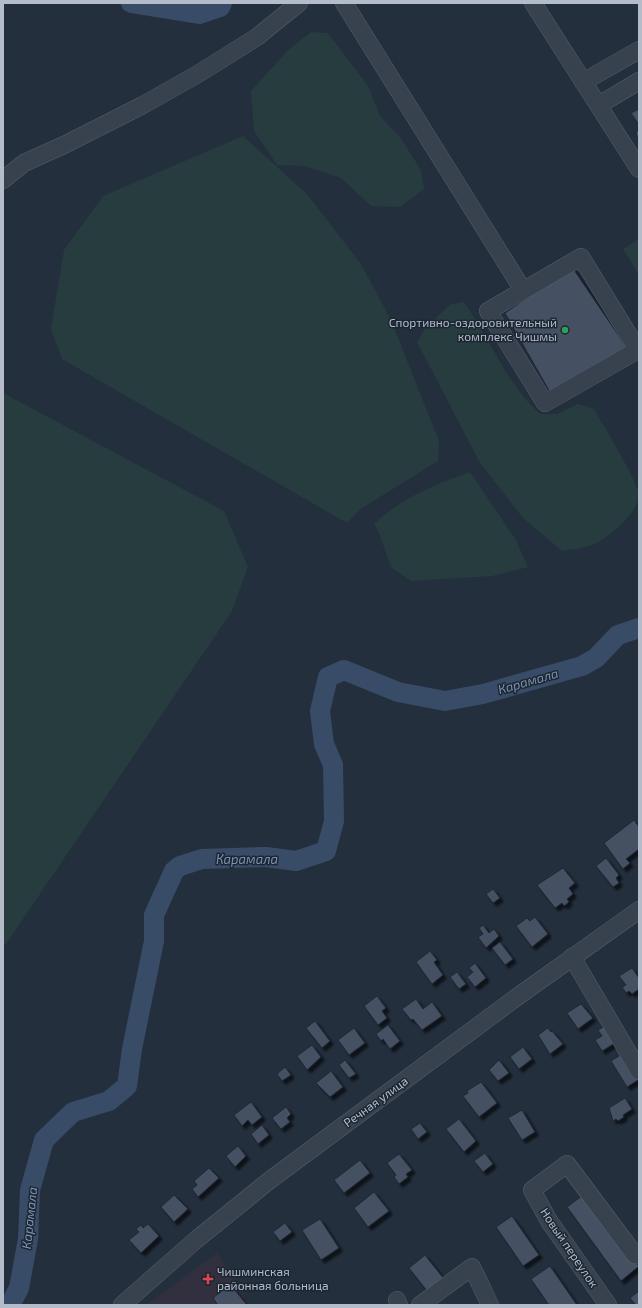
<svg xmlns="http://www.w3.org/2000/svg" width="642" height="1308" viewBox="0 0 642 1308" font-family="'Exo 2',sans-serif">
<defs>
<filter id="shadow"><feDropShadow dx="3.5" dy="3.5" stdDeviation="1" flood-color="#0009"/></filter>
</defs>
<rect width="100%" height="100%" fill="#242f3e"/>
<!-- medical -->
<path fill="#32303f" d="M 217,1253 L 250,1305 L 147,1305 Z"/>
<!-- green -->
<path fill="#263c3f" d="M 311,32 L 328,33 L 368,86 L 380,116 L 400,137 L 421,170 L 424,189 L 400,207 L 371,206 L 341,178 L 305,166 L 277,165 L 254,131 L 251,91 L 288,50 Z
M 243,136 L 307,194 L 361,264 L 391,320 L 439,441 L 438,461 L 362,508 L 347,523 L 62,359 L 51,329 L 64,250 L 103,196 Z
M 639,239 L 639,274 L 623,249 Z
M 464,302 C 489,338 507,384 540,414 L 557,414 L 578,404 L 594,409 C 601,422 640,484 639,496 C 637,514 606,541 589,546 C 580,549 571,549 562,551 L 523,518 L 480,463 L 417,342 L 426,327 L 451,304 Z
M 3,393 L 224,511 L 248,567 L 232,611 L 6,944 L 3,945 Z
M 470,472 L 516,540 L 528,567 L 492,576 L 411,581 L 391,567 L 379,533 L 374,524 C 401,498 436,484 470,472 Z"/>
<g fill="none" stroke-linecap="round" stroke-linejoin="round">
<!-- river -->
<path stroke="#394c67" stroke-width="20" d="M 131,3 L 199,14 L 220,7 L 222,3
M 10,1305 L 19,1288 L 28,1239 L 30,1190 L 44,1140 L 73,1112 L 109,1101 L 127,1086 L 132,1049 L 154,941 L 154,915 L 174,871 L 180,866 L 202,859 L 266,857 L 296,861 L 326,851 L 334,821 L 333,765 L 324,744 L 320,711 L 328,677 L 344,670 L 398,692 L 445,701 L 483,694 L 582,666 L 596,658 L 618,635 L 639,628"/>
</g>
<!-- building -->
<path fill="#455162" stroke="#1f2835" filter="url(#shadow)" d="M 639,109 L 639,125 L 631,113 Z
M 639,128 L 639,141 L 636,133 Z
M 572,267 L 627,348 L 551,394 L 505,313 Z
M 634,820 L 639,827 L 639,849 L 626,859 L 630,863 L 623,869 L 604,843 Z
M 606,858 L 619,875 L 616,878 L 619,883 L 613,887 L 596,866 Z
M 563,868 L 575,883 L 569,888 L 573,894 L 567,899 L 569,902 L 564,906 L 562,903 L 555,908 L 537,885 Z
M 493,889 L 500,898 L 493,903 L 486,894 Z
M 535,917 L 548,934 L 532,947 L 516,926 L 527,918 L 530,921 Z
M 483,925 L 489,933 L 494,929 L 499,936 L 486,948 L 478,937 L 483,934 L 479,928 Z
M 500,942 L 513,959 L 505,965 L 492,948 Z
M 430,951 L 437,960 L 434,962 L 443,975 L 432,984 L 416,962 Z
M 475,963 L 486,978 L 475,987 L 467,977 L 473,972 L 469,968 Z
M 632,968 L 639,978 L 639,989 L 632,994 L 629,991 L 626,993 L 622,987 L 626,985 L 619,976 Z
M 457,972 L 466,984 L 459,989 L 450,977 Z
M 377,996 L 386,1008 L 382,1011 L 387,1018 L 378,1025 L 364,1006 Z
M 416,999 L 423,1009 L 432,1002 L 442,1016 L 422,1030 L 413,1019 L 411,1020 L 402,1009 Z
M 581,1004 L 593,1018 L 578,1029 L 567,1013 Z
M 315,1021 L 330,1041 L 322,1048 L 306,1028 Z
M 388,1025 L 400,1041 L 390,1049 L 383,1039 L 381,1041 L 376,1034 Z
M 605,1026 L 615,1043 L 602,1051 L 595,1040 L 602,1036 L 598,1030 Z
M 354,1028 L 365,1043 L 349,1055 L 338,1040 Z
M 548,1028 L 551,1032 L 552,1031 L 563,1044 L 550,1054 L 538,1035 Z
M 312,1045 L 321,1057 L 307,1070 L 297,1056 Z
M 523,1047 L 532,1059 L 519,1069 L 510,1057 Z
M 622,1054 L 638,1080 L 627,1087 L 611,1061 Z
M 345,1060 L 356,1074 L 349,1078 L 339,1065 Z
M 499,1060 L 509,1073 L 498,1081 L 489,1070 Z
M 285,1067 L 291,1075 L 282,1081 L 277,1074 Z
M 331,1071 L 343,1087 L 330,1097 L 316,1083 Z
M 481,1082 L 497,1103 L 479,1117 L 463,1096 L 468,1093 L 467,1091 Z
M 625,1098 L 632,1109 L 623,1115 L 624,1117 L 618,1121 L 616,1119 L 613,1121 L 609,1108 Z
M 251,1102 L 262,1117 L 252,1125 L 248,1120 L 242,1126 L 234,1115 Z
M 286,1107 L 291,1114 L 287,1118 L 290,1122 L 281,1129 L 272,1118 Z
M 522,1110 L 535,1132 L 522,1140 L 508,1118 Z
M 459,1119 L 476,1141 L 464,1152 L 446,1129 Z
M 420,1123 L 427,1132 L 418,1139 L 411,1129 Z
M 262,1125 L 269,1135 L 258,1144 L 251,1134 Z
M 238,1146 L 246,1156 L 235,1167 L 226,1156 Z
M 485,1153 L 493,1164 L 483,1172 L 474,1161 Z
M 399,1154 L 412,1170 L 406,1174 L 408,1177 L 399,1184 L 394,1177 L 396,1175 L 387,1163 Z
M 360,1160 L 370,1173 L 344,1193 L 334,1180 Z
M 209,1168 L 219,1178 L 198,1197 L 192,1189 L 197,1185 L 194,1181 Z
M 374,1192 L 389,1211 L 368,1227 L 354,1208 Z
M 586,1193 L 639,1266 L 621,1281 L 567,1207 Z
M 174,1195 L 188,1209 L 174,1222 L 161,1207 Z
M 512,1216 L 539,1255 L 523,1266 L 496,1227 Z
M 320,1219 L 339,1248 L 321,1260 L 302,1230 Z
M 285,1223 L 292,1232 L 280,1241 L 273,1232 Z
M 148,1224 L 159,1236 L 141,1253 L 129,1240 L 139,1232 L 136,1229 L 141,1225 L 143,1228 Z
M 425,1255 L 444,1279 L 428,1292 L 409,1268 Z
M 550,1266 L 577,1305 L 549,1305 L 531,1279 Z
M 230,1284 L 247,1305 L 218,1305 L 213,1298 Z
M 639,1291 L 639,1305 L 636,1305 L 630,1298 Z"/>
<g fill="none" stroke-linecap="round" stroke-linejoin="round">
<defs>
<path id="minor" d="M 344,3 L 523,290
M 533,3 L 639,169
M 583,82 L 639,50
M 599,105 L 639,81
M 3,180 L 24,163 L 64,145 L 143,105 L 198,74 L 257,37 L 299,3
M 581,257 L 638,350 L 545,403 L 488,311 Z
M 572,957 L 639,1071
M 397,1300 L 399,1305
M 122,1305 L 197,1239 L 270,1180 L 517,997 L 639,910
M 420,1305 L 472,1267 L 490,1305
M 608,1305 L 549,1221 L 532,1190 L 567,1164 L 635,1255"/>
</defs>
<!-- minor casing -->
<use href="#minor" stroke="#565f6c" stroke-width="18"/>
<!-- minor -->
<use href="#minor" stroke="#38414e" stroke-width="17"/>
</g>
<!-- markers -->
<circle fill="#2e9e5b" stroke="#1d2633" stroke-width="1.5" cx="565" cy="330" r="4"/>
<path fill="#e0444e" stroke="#1d2633" stroke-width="1.5" d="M206 1273h4v4h4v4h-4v4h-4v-4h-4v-4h4z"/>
<g text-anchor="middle" stroke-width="3" stroke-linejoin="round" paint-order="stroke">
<!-- poi labels -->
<g font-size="12" fill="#b4bcc9" stroke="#1d2633" text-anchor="end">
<text x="557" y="327">Спортивно-оздоровительный<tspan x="557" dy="14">комплекс Чишмы</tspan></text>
<text x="217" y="1276" text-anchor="start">Чишминская<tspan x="217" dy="14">районная больница</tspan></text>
</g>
<!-- street labels -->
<g font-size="12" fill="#b4bcc9" stroke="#1d2633">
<text transform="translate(376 1102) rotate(-36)" y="4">Речная улица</text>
<text transform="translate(569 1248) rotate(56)" y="4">Новый переулок</text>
</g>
<!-- water labels -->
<g font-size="13" font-style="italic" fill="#7c92b1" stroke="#1d2633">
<text transform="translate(528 681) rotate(-16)" y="5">Карамала</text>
<text x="247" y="864">Карамала</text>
<text transform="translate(29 1218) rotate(-84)" y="5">Карамала</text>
</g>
</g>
<!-- border -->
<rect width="642" height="1308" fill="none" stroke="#b4bcc9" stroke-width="8"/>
</svg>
